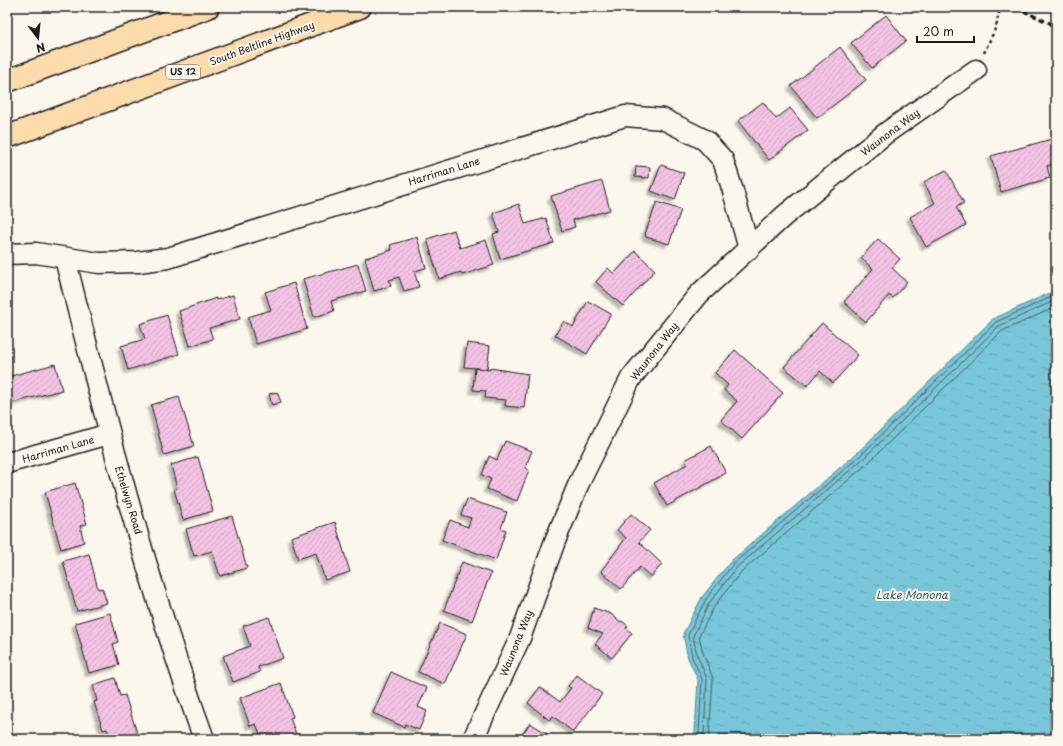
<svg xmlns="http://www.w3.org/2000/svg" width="1063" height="746" viewBox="0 0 1063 746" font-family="'Playpen Sans',sans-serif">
<defs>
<pattern id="water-ripples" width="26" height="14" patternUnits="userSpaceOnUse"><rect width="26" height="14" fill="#79c6d8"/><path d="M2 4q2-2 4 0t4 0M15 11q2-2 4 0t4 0" fill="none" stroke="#68aab9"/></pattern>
<pattern id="building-hatch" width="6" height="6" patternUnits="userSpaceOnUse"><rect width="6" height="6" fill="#f4c3e4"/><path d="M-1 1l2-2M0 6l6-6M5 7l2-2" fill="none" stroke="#d1a7c3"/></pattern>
<filter id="shadow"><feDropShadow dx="-3.5" dy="3.5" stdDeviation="1" flood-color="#0004"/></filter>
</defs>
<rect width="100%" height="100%" fill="#fbf7ec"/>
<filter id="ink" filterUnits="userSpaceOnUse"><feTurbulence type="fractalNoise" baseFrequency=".025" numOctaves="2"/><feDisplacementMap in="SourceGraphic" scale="8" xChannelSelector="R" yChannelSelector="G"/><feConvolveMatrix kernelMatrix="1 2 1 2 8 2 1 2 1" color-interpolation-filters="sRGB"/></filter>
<g filter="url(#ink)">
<!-- water -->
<path fill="url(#water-ripples)" stroke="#54828d" d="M 1056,290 L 1056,739 L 692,739 L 695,732 L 698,680 L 688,658 L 683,634 L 702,597 L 731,561 L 857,453 L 993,319 Z"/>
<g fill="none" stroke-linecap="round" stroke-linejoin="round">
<!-- shore -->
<path stroke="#416067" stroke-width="1" d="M 697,739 L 699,733 L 702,679 L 692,657 L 688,635 L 706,599 L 734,563 L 860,456 L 996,322 L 1056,295
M 702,739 L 704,733 L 707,679 L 697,655 L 693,636 L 710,602 L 737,567 L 863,459 L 999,326 L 1056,300
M 709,739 L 713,678 L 703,653 L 699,636 L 715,605 L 742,571 L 867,464 L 1002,331 L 1056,307"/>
</g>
<!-- building -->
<path fill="url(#building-hatch)" stroke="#1c1c1c" filter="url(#shadow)" d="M 886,15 L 906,41 L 872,68 L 851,43 Z
M 840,47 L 866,80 L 817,118 L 791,86 Z
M 763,102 L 776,119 L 790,108 L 808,130 L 769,160 L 738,121 Z
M 1055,138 L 1056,163 L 1047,166 L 1050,178 L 1001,192 L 991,156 Z
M 661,165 L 684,173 L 675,200 L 651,191 Z
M 636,166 L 650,167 L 649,178 L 635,177 Z
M 946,170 L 964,203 L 956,207 L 966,225 L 926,247 L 910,217 L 935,203 L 924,182 Z
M 602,181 L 610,210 L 573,220 L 575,227 L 562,231 L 551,196 Z
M 657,202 L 681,210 L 669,244 L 646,237 L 645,234 Z
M 519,204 L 525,224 L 546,218 L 554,243 L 500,259 L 493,234 L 499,232 L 493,213 Z
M 454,230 L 460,248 L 486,240 L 494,265 L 462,275 L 461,272 L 439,279 L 427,239 Z
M 417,237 L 426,268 L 414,271 L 419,287 L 404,291 L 399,277 L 389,280 L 391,286 L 374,291 L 365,258 L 392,250 L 390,245 Z
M 878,239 L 900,259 L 892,268 L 907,282 L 893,298 L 889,295 L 866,322 L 844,302 L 873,269 L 861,258 Z
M 635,251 L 655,270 L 623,306 L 596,282 L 608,268 L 614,274 Z
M 358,264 L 366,291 L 331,301 L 334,311 L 314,317 L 303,279 Z
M 294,283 L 307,329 L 256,344 L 248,317 L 271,310 L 265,292 Z
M 233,295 L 240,319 L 209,328 L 213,339 L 190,346 L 179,311 L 216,298 L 216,300 Z
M 588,301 L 611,314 L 587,354 L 555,335 L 564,321 L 573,327 Z
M 167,315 L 179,354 L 128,370 L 121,346 L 145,339 L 140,324 Z
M 822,323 L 858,355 L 833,383 L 820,371 L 807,386 L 784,367 Z
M 467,343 L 490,346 L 487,369 L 464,367 Z
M 735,350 L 783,393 L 742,439 L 721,420 L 737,401 L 724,390 L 728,385 L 715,373 Z
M 55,364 L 62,390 L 11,403 L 7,389 L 7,377 Z
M 475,368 L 490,370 L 490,368 L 528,374 L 524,408 L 505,406 L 506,400 L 485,398 L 486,391 L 473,390 Z
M 277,392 L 281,402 L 272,405 L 269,394 Z
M 179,397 L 194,446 L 164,455 L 151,405 Z
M 505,441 L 532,451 L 525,468 L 529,470 L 517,501 L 487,489 L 491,479 L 482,475 L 489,456 L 497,460 Z
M 711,446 L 726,473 L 667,506 L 654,483 L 687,464 L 685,460 Z
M 198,457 L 213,511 L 183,520 L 174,489 L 177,488 L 171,465 Z
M 75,483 L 87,524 L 80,526 L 84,542 L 61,549 L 45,492 Z
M 467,499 L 507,512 L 501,528 L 506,530 L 496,560 L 442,540 L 450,520 L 468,527 L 471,518 L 461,515 Z
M 631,514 L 650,530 L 639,542 L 662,564 L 651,577 L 640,567 L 621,589 L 601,571 L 626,538 L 617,530 Z
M 232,516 L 247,568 L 220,576 L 212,551 L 194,556 L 186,529 Z
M 335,522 L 350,572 L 325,580 L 316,553 L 298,559 L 291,537 Z
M 7,533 L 11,546 L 7,547 Z
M 89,554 L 98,589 L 102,588 L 107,603 L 77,611 L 63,561 Z
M 462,562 L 491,573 L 472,621 L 444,610 Z
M 594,608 L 611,614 L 621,622 L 622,621 L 628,626 L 626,628 L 632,633 L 612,658 L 595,644 L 603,634 L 588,628 Z
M 110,613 L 118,642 L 113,644 L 119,665 L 89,673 L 75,623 Z
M 269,617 L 283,658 L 258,667 L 260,672 L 233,682 L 223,656 L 250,646 L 243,626 Z
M 440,623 L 467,634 L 445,684 L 418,672 Z
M 391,672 L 427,688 L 418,707 L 427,711 L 419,730 L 405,724 L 404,727 L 373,713 Z
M 577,675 L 602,694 L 573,732 L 553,716 L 549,720 L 528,703 L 540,687 L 560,702 L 571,688 L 568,686 Z
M 115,678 L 120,696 L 125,695 L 137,733 L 117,739 L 111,739 L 107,729 L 103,730 L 94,702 L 97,701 L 93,685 Z
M 281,683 L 293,717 L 290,718 L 296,734 L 294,739 L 262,739 L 256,724 L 250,726 L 240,698 Z
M 530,723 L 549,735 L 547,739 L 520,738 Z"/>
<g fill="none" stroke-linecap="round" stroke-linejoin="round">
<defs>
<path id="minor" d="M 7,254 L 36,253 L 99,263 L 138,262 L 168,258 L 625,116 L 663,119 L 705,140 L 723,160 L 733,191 L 749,249
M 65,258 C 105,420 147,582 204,739
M 7,463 L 109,434
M 473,739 L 520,638 L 555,541 L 579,483 L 631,378 L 699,294 L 784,216 L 886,133 L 976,70"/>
<path id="highway" d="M 7,81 L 208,7
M 7,137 L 360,7"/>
</defs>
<!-- minor casing -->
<use href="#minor" stroke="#1c1c1c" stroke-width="23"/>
<!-- highway casing -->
<use href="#highway" stroke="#1c1c1c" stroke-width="25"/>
<!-- path -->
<path stroke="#1c1c1c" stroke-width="2.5" stroke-dasharray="3 3" stroke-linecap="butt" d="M 984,53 L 996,27 L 1000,7"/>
<!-- minor -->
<use href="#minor" stroke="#fbf7ec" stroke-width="20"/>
<!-- highway -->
<use href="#highway" stroke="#fddcac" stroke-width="22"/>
<!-- rail -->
<path stroke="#1c1c1c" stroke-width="3" stroke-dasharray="6 3" stroke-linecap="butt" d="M 1015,7 L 1056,26"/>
</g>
</g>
<g text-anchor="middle" stroke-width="4" stroke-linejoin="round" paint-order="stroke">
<!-- shield labels -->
<rect fill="#fbf7ec" stroke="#5f5e5a" stroke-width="1" x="166" y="65" width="34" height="14" rx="3"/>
<g font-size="9" font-weight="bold" fill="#1c1c1c">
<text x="183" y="75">US 12</text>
</g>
<!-- street labels -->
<g font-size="10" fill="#1c1c1c" stroke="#fbf7ec">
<text transform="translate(262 43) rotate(-20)" y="4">South Beltline Highway</text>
<text transform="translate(890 132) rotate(-37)" y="4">Waunona Way</text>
<text transform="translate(444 171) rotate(-17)" y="4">Harriman Lane</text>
<text transform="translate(654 351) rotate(-52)" y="4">Waunona Way</text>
<text transform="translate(58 449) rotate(-16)" y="4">Harriman Lane</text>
<text transform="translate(129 500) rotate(73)" y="4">Ethelwyn Road</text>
<text transform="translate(516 643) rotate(-68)" y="4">Waunona Way</text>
</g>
<!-- water labels -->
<g font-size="11" font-style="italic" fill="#3d585e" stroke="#fbf7ec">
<text x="912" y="599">Lake Monona</text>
</g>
</g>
<!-- margin -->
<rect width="1063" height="746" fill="none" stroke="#fbf7ec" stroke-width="24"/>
<rect x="12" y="12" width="1039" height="722" fill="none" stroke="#1c1c1c" stroke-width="1.5" filter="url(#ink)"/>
<!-- north arrow -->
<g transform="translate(38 38) rotate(164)" stroke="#fbf7ec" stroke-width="3" paint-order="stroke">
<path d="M0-3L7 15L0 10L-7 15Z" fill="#1c1c1c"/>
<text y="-6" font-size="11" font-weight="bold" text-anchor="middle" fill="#1c1c1c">N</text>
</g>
<!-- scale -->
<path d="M917 36v6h57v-6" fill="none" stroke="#1c1c1c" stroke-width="2"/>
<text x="923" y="36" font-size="12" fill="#1c1c1c" stroke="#fbf7ec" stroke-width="3" paint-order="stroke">20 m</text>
</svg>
